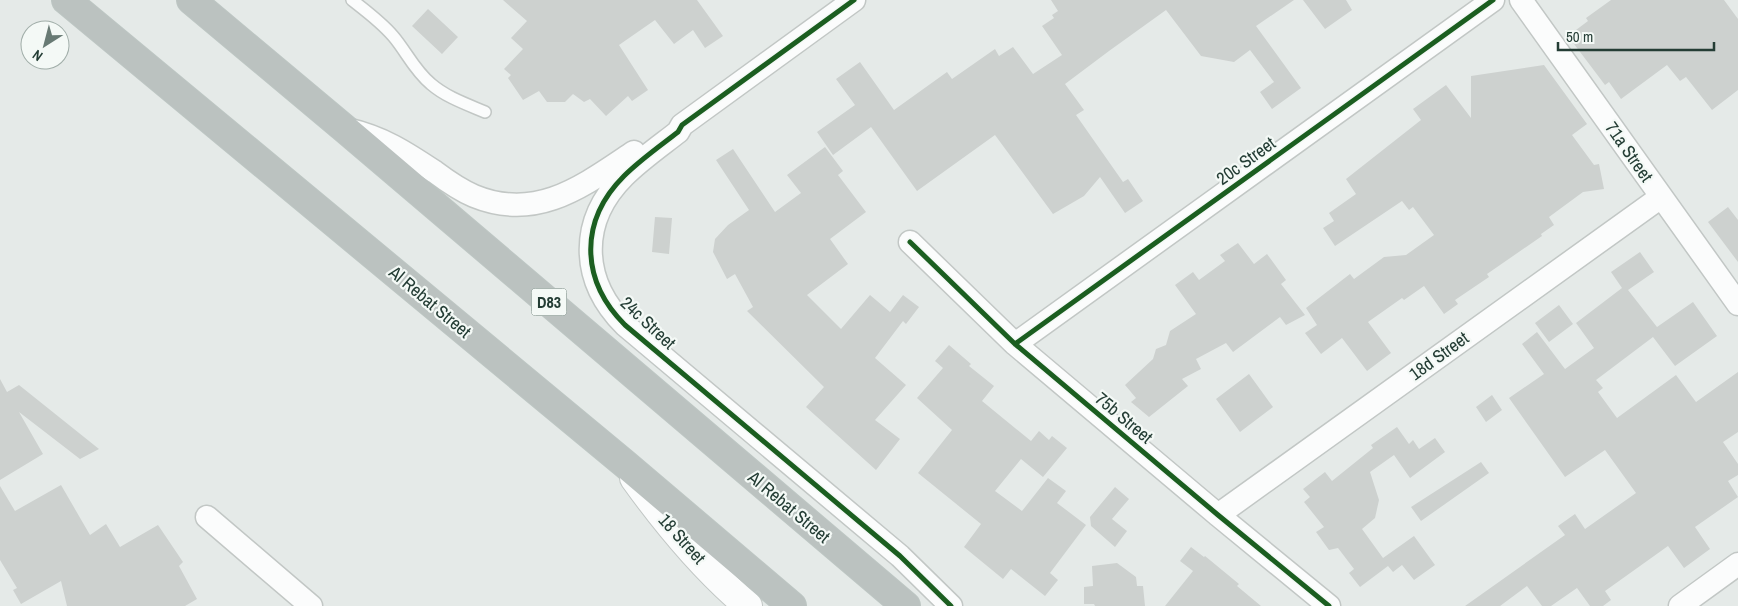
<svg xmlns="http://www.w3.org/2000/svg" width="1738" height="606" viewBox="0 0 1738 606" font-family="'Archivo Narrow',sans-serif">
<rect width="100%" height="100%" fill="#e5eae8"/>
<!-- building -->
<path fill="#cdd1cf" d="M 503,0 L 697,0 L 723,36 L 705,48 L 693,30 L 674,44 L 655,20 L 619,45 L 648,90 L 632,101 L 628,96 L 606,116 L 590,99 L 584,102 L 573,94 L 565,102 L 547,102 L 539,91 L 523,100 L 508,78 L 511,75 L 504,69 L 523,49 L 511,38 L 527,21 Z
M 1051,0 L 1294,0 L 1256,26 L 1301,88 L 1272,109 L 1260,92 L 1274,82 L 1250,50 L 1234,62 L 1201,56 L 1166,10 L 1109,51 L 1065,84 L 1084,110 L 1076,115 L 1123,182 L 1128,179 L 1143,201 L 1125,213 L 1100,177 L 1084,196 L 1053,214 L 995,135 L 917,191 L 871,127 L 833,155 L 817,132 L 855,105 L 836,79 L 860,62 L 894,110 L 947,72 L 952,79 L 995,49 L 999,56 L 1013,47 L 1033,74 L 1062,55 L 1042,26 L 1054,18 L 1052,15 L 1058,11 Z
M 1303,0 L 1346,0 L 1352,10 L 1325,29 Z
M 1611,0 L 1724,0 L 1738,19 L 1738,90 L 1712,110 L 1686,77 L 1680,81 L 1667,65 L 1621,99 L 1609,82 L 1605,85 L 1568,36 L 1588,21 L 1586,18 Z
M 428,9 L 458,37 L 442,54 L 412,26 Z
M 1544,65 L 1587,124 L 1572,135 L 1594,165 L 1599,164 L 1604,189 L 1583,192 L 1549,217 L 1554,225 L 1541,234 L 1542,236 L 1487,274 L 1489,277 L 1455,300 L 1458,304 L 1444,314 L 1424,286 L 1404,300 L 1402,298 L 1368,322 L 1391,353 L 1367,371 L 1342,338 L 1321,354 L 1305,333 L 1317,325 L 1306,308 L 1350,274 L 1354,279 L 1384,257 L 1406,255 L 1434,235 L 1413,207 L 1409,210 L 1402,201 L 1335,246 L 1323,228 L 1334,221 L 1329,213 L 1356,194 L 1346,179 L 1421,120 L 1413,109 L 1446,85 L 1471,118 L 1471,76 Z
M 825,147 L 843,171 L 838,175 L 866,212 L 830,239 L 848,264 L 807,295 L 841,329 L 870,295 L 890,312 L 903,295 L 919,307 L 906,324 L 903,321 L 875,358 L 906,385 L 875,420 L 900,439 L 876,470 L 806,407 L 824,387 L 747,311 L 753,307 L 735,274 L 727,279 L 713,252 L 715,239 L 728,225 L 749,210 L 716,160 L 733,149 L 775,212 L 801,193 L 787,175 Z
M 1728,207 L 1738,220 L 1738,262 L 1708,222 Z
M 655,217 L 672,218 L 669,254 L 652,252 Z
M 1238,243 L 1254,264 L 1267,254 L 1286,280 L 1281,284 L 1305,315 L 1286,325 L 1280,317 L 1233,352 L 1226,343 L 1196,359 L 1201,369 L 1182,379 L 1188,386 L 1149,417 L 1131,402 L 1136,398 L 1125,385 L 1153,359 L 1156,349 L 1166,345 L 1170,331 L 1196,314 L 1175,285 L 1193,272 L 1199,280 L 1225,261 L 1220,255 Z
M 1640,252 L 1654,272 L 1628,290 L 1657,327 L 1693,302 L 1717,336 L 1675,366 L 1653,337 L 1596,380 L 1603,388 L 1598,392 L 1617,418 L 1676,375 L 1696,402 L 1738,372 L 1738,432 L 1723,442 L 1738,464 L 1738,475 L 1728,481 L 1738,497 L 1695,527 L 1710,549 L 1684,568 L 1668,546 L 1605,591 L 1611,600 L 1603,606 L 1590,606 L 1577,588 L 1551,606 L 1542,606 L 1527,586 L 1500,606 L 1465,606 L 1565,535 L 1558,526 L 1575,514 L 1585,529 L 1636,493 L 1605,450 L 1565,477 L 1509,398 L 1544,374 L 1522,344 L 1537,332 L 1565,369 L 1594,348 L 1576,323 L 1622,288 L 1611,272 Z
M 1559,305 L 1573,324 L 1549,342 L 1535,323 Z
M 949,345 L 971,364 L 969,366 L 994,386 L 982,401 L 1031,441 L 1039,431 L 1049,440 L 1052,436 L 1067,448 L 1043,477 L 1021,459 L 995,491 L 1022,511 L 1048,478 L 1066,491 L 1057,503 L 1086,525 L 1050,573 L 1058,580 L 1045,596 L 1011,569 L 1003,579 L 964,547 L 981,524 L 918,473 L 952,430 L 917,398 L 943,368 L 935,361 Z
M 1249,374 L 1273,407 L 1240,432 L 1216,399 Z
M 0,379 L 7,392 L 19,385 L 99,449 L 80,459 L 19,412 L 43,454 L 0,480 Z
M 1492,395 L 1502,410 L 1486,422 L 1476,407 Z
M 1397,427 L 1409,444 L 1413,440 L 1419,449 L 1435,438 L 1445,452 L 1410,478 L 1394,455 L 1370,472 L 1379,500 L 1375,518 L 1362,529 L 1383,558 L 1414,536 L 1435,565 L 1414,580 L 1402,565 L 1393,572 L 1388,566 L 1360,587 L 1349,573 L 1354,569 L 1338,548 L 1329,550 L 1316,532 L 1324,527 L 1304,502 L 1310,497 L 1303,489 L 1325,472 L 1332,481 L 1373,448 L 1371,445 Z
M 1481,462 L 1489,473 L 1421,521 L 1411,507 Z
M 61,485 L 90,535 L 106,524 L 120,547 L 158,525 L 183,562 L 179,566 L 197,599 L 185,606 L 67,606 L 61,581 L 21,604 L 13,590 L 17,588 L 0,560 L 0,486 L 15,511 Z
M 1115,487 L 1129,499 L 1112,519 L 1127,531 L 1115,547 L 1091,526 L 1090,517 Z
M 1191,547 L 1204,557 L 1205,556 L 1239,584 L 1237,586 L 1261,606 L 1165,606 L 1193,571 L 1180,561 Z
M 1117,563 L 1136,577 L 1137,586 L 1143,586 L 1145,606 L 1095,606 L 1094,604 L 1084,604 L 1084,587 L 1093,586 L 1092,566 Z"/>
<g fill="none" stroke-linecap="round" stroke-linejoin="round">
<defs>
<path id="service" d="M 352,0 C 366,11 381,22 393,36 C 406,51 414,70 431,84 C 446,97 466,104 485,112"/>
<path id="minor" d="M 854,0 L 682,125 L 678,132 C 660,146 640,160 624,176 C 579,221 580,280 625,325 L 900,556 L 951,606
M 1521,0 L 1738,304
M 346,129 C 382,137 405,152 435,172 C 447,181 460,190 474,196 C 537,222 583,186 634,152
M 910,242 L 1015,344 L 1218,515 L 1329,606
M 1015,344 L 1493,0
M 1218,515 L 1661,197
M 207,517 L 311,606
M 1680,606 L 1738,564"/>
<path id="tertiary" d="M 634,478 C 667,524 704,569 748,606"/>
<path id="motorway" d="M 66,0 L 625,464 L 792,606
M 191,0 L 345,129 L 906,606"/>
</defs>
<!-- service casing -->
<use href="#service" stroke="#c2c7c5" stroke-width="14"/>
<!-- minor casing -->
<use href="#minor" stroke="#c2c7c5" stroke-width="25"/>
<!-- tertiary casing -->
<use href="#tertiary" stroke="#c2c7c5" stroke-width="30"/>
<!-- motorway casing -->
<use href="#motorway" stroke="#bdc6c3" stroke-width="30"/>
<!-- service -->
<use href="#service" stroke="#fbfcfc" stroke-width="11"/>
<!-- minor -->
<use href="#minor" stroke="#fbfcfc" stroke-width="22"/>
<!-- tertiary -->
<use href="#tertiary" stroke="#fbfcfc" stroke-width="28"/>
<!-- motorway -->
<use href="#motorway" stroke="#bbc2c0" stroke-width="28"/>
<defs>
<path id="cycleway" d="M 854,0 L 682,125 L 678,132 C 660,146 640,160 624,176 C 579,221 580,280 625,325 L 900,556 L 951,606
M 910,242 L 1015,344 L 1218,515 L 1329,606
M 1015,344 L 1493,0"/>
</defs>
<!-- cycleway casing -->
<use href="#cycleway" stroke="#f4f9f6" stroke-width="8"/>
<!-- cycleway -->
<use href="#cycleway" stroke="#1b5e20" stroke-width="5"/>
</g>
<g text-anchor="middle" stroke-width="4.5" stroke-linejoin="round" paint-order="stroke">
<!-- shield labels -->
<rect fill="#f4f9f6" stroke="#62756f" stroke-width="1" x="531.5" y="288.5" width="35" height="27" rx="4"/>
<g font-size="16" font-weight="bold" fill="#243d35">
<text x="549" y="308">D83</text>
</g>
<!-- street labels -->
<g font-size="18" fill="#243d35" stroke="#f4f9f6">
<text transform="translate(1629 152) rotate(55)" y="6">71a Street</text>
<text transform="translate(1246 161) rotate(-36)" y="6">20c Street</text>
<text transform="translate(430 302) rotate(40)" y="6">Al Rebat Street</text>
<text transform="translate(648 323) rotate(43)" y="6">24c Street</text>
<text transform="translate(1439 356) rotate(-36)" y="6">18d Street</text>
<text transform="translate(1124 418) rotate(40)" y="6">75b Street</text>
<text transform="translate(789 507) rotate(40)" y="6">Al Rebat Street</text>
<text transform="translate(682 539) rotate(48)" y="6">18 Street</text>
</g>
</g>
<!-- north arrow -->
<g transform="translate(45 45) rotate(216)"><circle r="24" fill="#f4f9f6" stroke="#a1aea9"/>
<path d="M0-4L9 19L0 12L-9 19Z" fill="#687a74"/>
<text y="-8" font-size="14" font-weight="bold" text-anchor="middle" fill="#243d35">N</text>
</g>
<!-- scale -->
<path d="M1558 42v8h156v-8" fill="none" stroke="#243d35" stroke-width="2.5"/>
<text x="1566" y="42" font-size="15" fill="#243d35" stroke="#f4f9f6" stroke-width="4" paint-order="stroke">50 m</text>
</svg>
